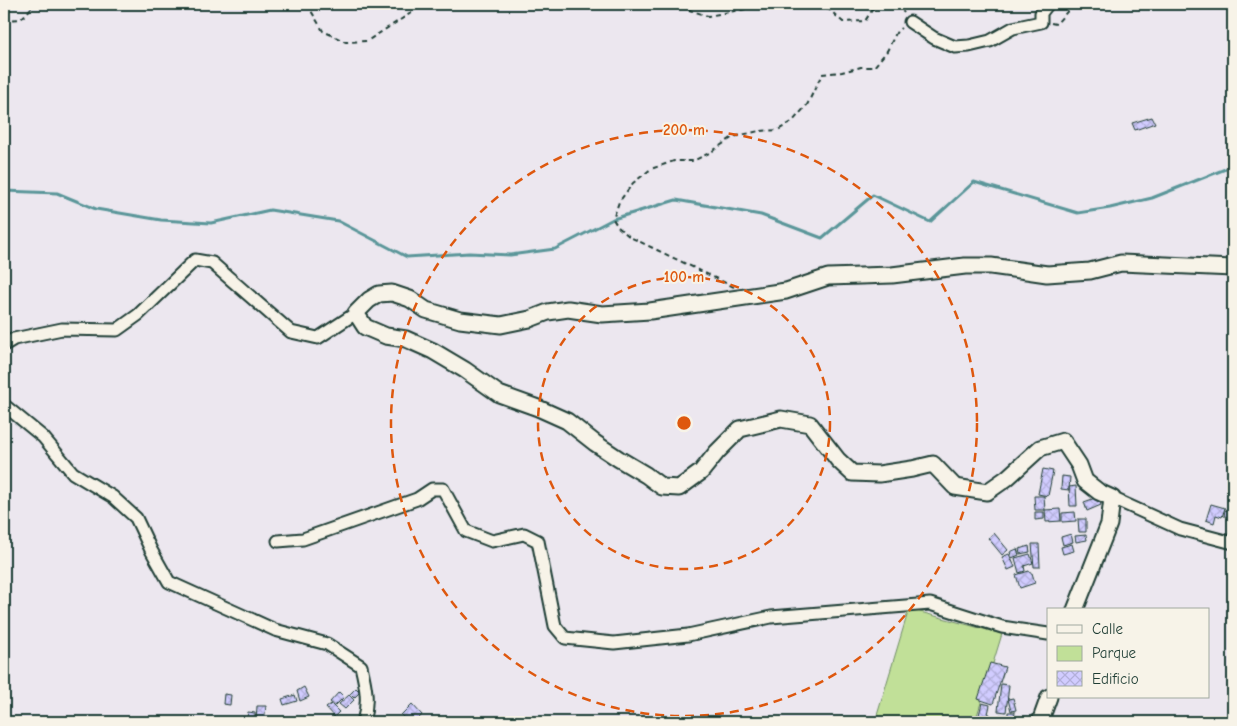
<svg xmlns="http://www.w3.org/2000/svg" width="1237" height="726" viewBox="0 0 1237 726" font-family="'Comic Neue',sans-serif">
<defs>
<pattern id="building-cross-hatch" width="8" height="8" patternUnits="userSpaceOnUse" patternTransform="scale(1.25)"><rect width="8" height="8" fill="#d1ccff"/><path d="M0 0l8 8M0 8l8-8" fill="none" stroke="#b3b0db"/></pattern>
</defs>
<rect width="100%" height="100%" fill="#ece7ef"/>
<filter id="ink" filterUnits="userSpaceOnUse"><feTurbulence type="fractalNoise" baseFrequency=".02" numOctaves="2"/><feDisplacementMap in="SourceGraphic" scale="10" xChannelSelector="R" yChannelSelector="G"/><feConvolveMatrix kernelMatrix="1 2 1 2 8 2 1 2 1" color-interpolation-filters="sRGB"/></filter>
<g filter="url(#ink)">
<!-- green -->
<path fill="#c1e098" stroke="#708e66" d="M 909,609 L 1002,634 L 975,722 L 875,722 Z"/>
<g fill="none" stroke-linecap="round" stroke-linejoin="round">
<!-- stream -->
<path stroke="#5a9699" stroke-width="3" d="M 4,191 L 57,193 L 96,209 L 161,220 L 211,223 L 270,210 L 338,221 L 407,257 L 469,253 L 510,255 L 555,249 L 613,219 L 676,200 L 761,215 L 822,238 L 873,195 L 930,222 L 974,182 L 1078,213 L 1110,208 L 1152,198 L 1233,166"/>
</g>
<!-- building -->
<path fill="url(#building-cross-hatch)" stroke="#1f3d34" d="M 1152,117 L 1155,123 L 1135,130 L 1132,123 Z
M 1043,469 L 1053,471 L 1048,496 L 1038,494 Z
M 1062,476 L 1070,477 L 1069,490 L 1061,489 Z
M 1076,486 L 1077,506 L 1070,506 L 1069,487 Z
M 1034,496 L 1044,496 L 1045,510 L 1035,510 Z
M 1098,497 L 1101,505 L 1087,511 L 1084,502 Z
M 1211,504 L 1225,508 L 1222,517 L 1216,515 L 1214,523 L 1206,520 Z
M 1060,509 L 1061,521 L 1046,522 L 1045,510 Z
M 1225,510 L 1233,512 L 1233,518 L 1224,516 Z
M 1035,512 L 1044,512 L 1044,519 L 1035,520 Z
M 1075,512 L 1076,521 L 1062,522 L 1062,513 Z
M 1078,519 L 1086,519 L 1086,532 L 1079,532 Z
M 994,533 L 1008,550 L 1002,555 L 988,538 Z
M 1071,534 L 1073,542 L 1063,545 L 1061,537 Z
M 1086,535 L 1087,540 L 1076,542 L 1075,536 Z
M 1032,544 L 1039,544 L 1040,567 L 1034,567 Z
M 1072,544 L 1074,551 L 1063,554 L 1061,547 Z
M 1029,546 L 1030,552 L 1020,554 L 1019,549 Z
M 1017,549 L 1019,555 L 1012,558 L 1010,552 Z
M 1009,554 L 1015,567 L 1008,570 L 1002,557 Z
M 1030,554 L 1033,563 L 1024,566 L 1025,571 L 1019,573 L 1015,558 Z
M 1029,571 L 1030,573 L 1032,573 L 1035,583 L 1020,588 L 1016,575 Z
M 990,663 L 1005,667 L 993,704 L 978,699 Z
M 1001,684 L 1009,685 L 1006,712 L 998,711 Z
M 304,687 L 309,697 L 300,701 L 297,691 Z
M 356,688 L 360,692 L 354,698 L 350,694 Z
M 339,692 L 344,697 L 335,706 L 330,702 Z
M 224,694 L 231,695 L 230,705 L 223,704 Z
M 295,695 L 297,701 L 284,705 L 282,699 Z
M 349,695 L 354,700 L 345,709 L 339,704 Z
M 1013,698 L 1016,710 L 1011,711 L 1008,699 Z
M 982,703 L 990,705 L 988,714 L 990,714 L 988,721 L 978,719 Z
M 331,704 L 339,712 L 334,717 L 326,708 Z
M 412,704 L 422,715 L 415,722 L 408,722 L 401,715 Z
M 257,706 L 266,706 L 264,721 L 256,721 Z
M 248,712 L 255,713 L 255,718 L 247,717 Z
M 1008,712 L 1015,712 L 1014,722 L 1000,722 L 1000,715 L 1008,716 Z"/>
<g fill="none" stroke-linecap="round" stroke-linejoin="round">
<defs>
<path id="minor" d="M 910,22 L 934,38 L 955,47 L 969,46 L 990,41 L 1013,28 L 1041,22 L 1041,13 L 1048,4
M 4,345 L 14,339 L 62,329 L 117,330 L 138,315 L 195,260 L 212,263 L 291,332 L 318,338 L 356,313
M 4,405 L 43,437 L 73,473 L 113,497 L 136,518 L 151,550 L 169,582 L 275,630 L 327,644 L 361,666 C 366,687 369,702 363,722
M 1112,498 L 1180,529 L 1233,543
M 278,541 L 303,539 L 417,499 L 432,489 L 443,489 L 466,531 L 492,541 L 524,534 L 538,541 L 555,626 L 565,638 L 614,643 L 688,635 L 771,617 L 930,604 L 1002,627 L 1048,634"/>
<path id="tertiary" d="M 1075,610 L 1109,524 L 1112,498 L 1099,492 L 1085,481 L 1079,465 L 1063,441 L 1040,448 L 1007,478 L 987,492 L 955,487 L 933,464 L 912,469 L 879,474 L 852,473 L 838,460 L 810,424 L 781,419 L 740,429 L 717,452 L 701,472 L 679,488 L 662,487 L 646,475 L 619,459 L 595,443 L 567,421 L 538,408 L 499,394 L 465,370 L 433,351 L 406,339 L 386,336 L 365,327 L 356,313 L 369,300 L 379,294 L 392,293 L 410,299 L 426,310 L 460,320 L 501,325 L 530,319 L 548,312 L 568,309 L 602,314 L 650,311 L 786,291 L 828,277 L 892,275 L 965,266 L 991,266 L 1047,274 L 1090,271 L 1121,263 L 1233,268
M 1040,722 L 1049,697"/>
</defs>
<!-- minor casing -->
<use href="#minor" stroke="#1f3d34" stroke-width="15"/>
<!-- tertiary casing -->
<use href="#tertiary" stroke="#1f3d34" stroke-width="19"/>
<!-- path -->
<path stroke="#1f3d34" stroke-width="2" stroke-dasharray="5 4" stroke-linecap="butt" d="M 307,4 L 323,31 L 346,42 L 367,41 L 411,13 L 421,4
M 671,4 L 708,16 L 772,4
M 819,4 L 823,4 L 843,22 L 865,21 L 876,4
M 897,4 L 904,13
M 4,20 L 21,19 L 35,4
M 1051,23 L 1056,24 L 1074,4
M 734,287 L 630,237 L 618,227 L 613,219 L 619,202 L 633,183 L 651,169 L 674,161 L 693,161 L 711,152 L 733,137 L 759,131 L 778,130 L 792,122 L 807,105 L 822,74 L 842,72 L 861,67 L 874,67 L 887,51 L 897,31 L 901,28"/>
<!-- minor -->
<use href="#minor" stroke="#f7f3e8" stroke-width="11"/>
<!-- tertiary -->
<use href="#tertiary" stroke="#f7f3e8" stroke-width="15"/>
</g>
</g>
<!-- distance rings -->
<g fill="none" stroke="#de580e" stroke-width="2.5" stroke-dasharray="9 6">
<circle cx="684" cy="423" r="146"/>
<circle cx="684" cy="423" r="293"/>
</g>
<circle cx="684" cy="423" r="8" fill="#de580e" stroke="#f7f3e8" stroke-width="2.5"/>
<g font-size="15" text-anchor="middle" font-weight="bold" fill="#de580e" stroke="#f7f3e8" stroke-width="4" stroke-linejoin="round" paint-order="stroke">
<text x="684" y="135">200 m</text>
<text x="684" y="282">100 m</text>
</g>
<!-- margin -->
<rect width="1237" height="726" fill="none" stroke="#f7f3e8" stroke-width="20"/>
<rect x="10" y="10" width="1217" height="706" fill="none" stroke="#1f3d34" stroke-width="2" filter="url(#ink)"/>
<!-- legend -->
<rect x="1047" y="608" width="162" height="90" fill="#f7f3e8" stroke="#a1aaa0"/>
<rect x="1057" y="625" width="25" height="8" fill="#f7f3e8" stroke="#a1aaa0"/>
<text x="1092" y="634" font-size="15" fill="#1f3d34">Calle</text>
<rect x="1057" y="646" width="25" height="15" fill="#c1e098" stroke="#a1aaa0"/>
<text x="1092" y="658" font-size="15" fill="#1f3d34">Parque</text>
<rect x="1057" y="671" width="25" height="15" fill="url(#building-cross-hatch)" stroke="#a1aaa0"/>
<text x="1092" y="684" font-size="15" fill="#1f3d34">Edificio</text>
</svg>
